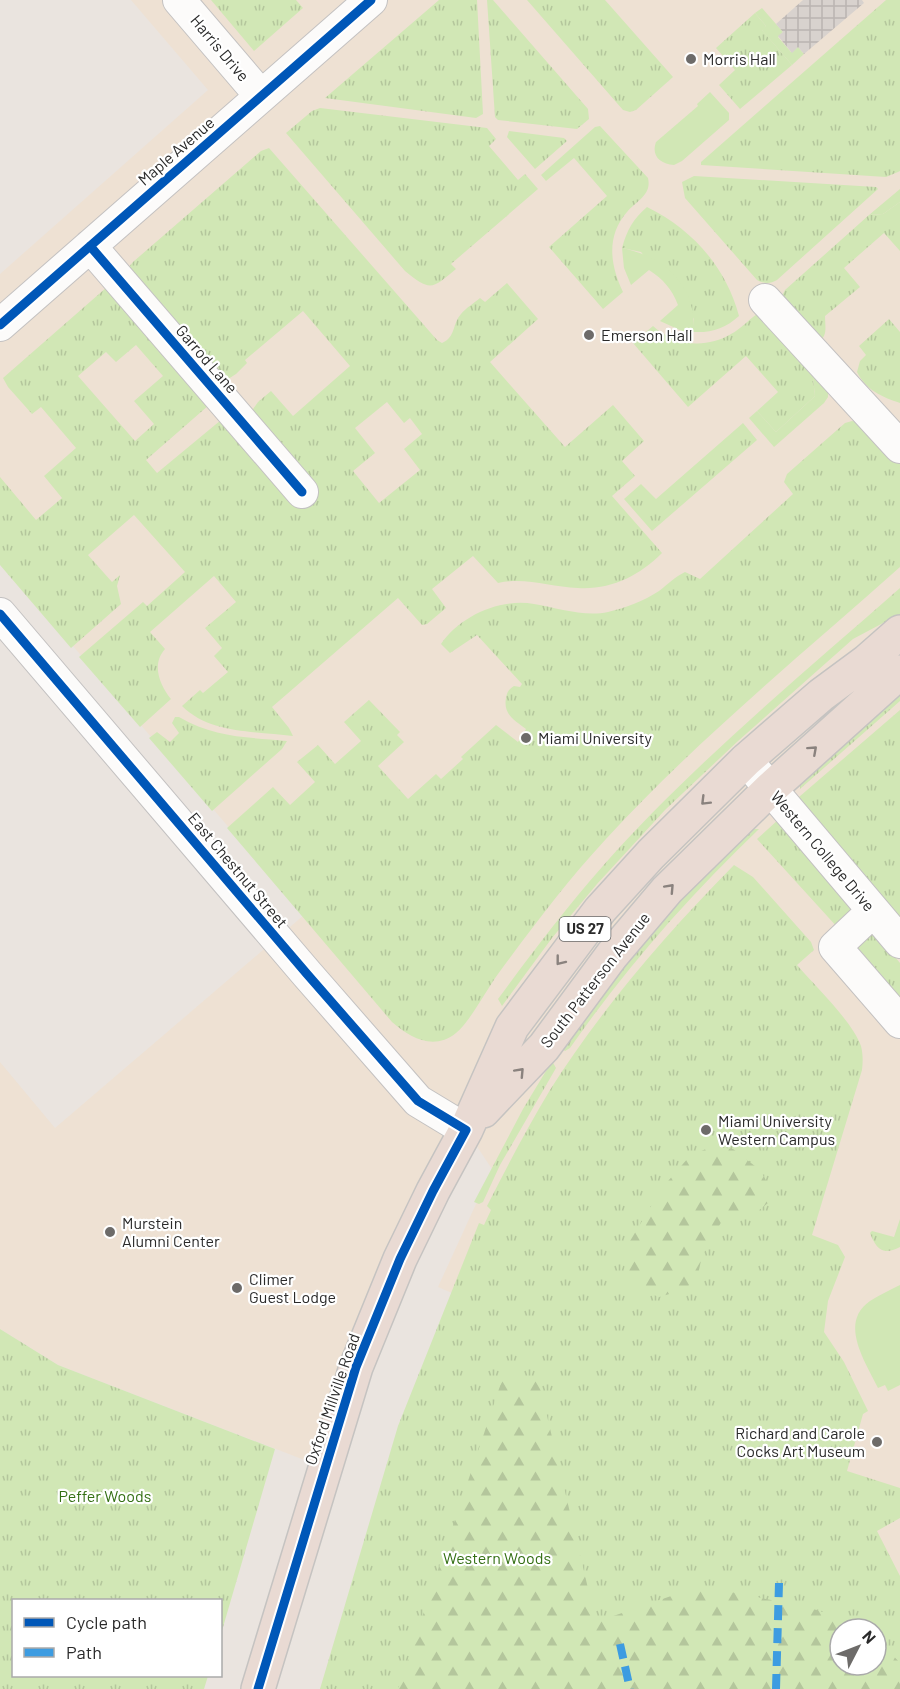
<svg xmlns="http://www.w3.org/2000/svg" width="900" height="1689" viewBox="0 0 900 1689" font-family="Barlow,sans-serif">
<defs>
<pattern id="grass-tufts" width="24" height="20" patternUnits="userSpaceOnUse" patternTransform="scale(1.5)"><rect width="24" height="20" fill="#d1e7b5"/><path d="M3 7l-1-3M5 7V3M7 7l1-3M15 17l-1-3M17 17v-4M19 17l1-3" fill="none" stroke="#b4c69c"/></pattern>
<pattern id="forest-firs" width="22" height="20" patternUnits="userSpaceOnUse" patternTransform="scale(1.5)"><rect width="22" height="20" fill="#d1e7b5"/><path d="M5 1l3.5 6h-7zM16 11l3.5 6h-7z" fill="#b4c69c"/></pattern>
<pattern id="plaza-grid" width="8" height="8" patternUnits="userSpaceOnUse" patternTransform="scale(1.5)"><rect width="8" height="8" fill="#d8d2ce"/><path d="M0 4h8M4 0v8" fill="none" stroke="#bab4b1"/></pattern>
</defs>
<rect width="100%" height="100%" fill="#eae4df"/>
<!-- education -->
<path fill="#eee1d3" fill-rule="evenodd" d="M 131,0 L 900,0 L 900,1689 L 320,1689 L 452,1293 L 438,1287 L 492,1169 L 466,1130 L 325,1468 L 58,1365 L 0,1329 L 0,1062 L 55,1128 L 304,915 L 0,561 L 0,274 L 208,90 ZM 840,1629 L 876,1629 L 876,1665 L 840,1665 Z"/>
<!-- grass -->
<path fill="url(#grass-tufts)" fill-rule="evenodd" d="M 211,0 L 296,0 L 303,8 L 254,51 Z
M 439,0 L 477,0 L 483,114 L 476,118 L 325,98 Z
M 487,0 L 493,0 L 588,109 L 589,119 L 577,129 L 498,120 L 495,117 Z
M 527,0 L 605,0 L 673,77 L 636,110 L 630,112 L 623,110 Z
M 886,0 L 900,0 L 900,171 L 898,172 L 886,177 L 701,165 L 701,162 Z
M 755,13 L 766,26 L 762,30 L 792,65 L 740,109 L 719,85 L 735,70 L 716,48 Z
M 320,108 L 487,128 L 496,139 L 489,146 L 518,180 L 525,174 L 538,189 L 451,264 L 456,269 C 432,289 431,292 405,271 L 286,133 L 312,111 Z
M 600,126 L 648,178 C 652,195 636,201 627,212 C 606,236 610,265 623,292 L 603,309 L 549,247 L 607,196 L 574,158 L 546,181 L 541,175 L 595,127 Z
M 509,131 L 564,138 L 567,141 L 535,169 L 507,137 Z
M 269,148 L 437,340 L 442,343 C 456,337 452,324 461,314 C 466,308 474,303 480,298 L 485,302 L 507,283 L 538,319 L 490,362 L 565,447 L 613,405 L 644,441 L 622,461 L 635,476 L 612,496 L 662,553 C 639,576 611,590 578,588 C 550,587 526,577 498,583 L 473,556 L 432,589 L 446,608 L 427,624 L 422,625 L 398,598 L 272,707 L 289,728 L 293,736 C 255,731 210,734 182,706 L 200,690 L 203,693 L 228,672 L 214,656 L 222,648 L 205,628 L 236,602 L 214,576 L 150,632 L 165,649 C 151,665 160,685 171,699 L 140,727 L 79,657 L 143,602 L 147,606 L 185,572 L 134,515 L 88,555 L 112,582 L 120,575 L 117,586 L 121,604 L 71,648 L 0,565 L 0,477 L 36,520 L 62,498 L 44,476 L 76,448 L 41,407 L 32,414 L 8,387 L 3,378 L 107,287 L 209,405 L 146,460 L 157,473 L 221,420 L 251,412 L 258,402 L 271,391 L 293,416 L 350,366 L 303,311 L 245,360 L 247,363 L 236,374 L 225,381 L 127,269 L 133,262 L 261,151 ZM 136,345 L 163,376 L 134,401 L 154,424 L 135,441 L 78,376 L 106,352 L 116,362 ZM 387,402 L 404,423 L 410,418 L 422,434 L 404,449 L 420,470 L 379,503 L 353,471 L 375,453 L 355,428 Z
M 694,176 L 876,187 L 878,189 L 777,280 C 770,284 765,284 757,280 L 685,198 L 682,182 Z
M 900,202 L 900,251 L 884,233 L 844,268 L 860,287 L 825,316 C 825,326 828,335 819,342 L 782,296 L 785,290 L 869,215 L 883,214 Z
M 647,207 C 692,229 726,267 739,316 C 726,328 711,333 694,332 L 694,319 L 641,252 L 622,248 C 627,230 633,219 647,207 Z
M 757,314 L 819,371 L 813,378 L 815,396 L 776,432 L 757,411 L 778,392 L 746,356 L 688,407 L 633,343 L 653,326 C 674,346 706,349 731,334 C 741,329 748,320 757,314 Z
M 889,319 L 900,332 L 900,403 C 882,397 866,390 857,372 L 860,361 L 866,355 L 859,346 Z
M 852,421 C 873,424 887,449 900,464 L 900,567 C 800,656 696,741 606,839 C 567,881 532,928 498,974 C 487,989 469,1023 456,1033 C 434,1051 410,1038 392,1022 L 227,828 L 273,787 L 290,805 L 315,782 L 297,762 L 318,745 L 335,764 L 361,741 L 344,722 L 369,700 L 400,732 L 397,735 L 404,742 L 378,766 L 408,799 L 436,774 L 441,779 L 463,759 L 461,757 L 496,725 L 518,742 L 526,729 C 514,720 503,714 506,698 C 507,692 509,689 514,686 L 520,687 L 522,684 L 477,635 L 450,653 L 441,644 C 460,616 500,598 534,604 C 558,608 584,617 608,612 C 625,608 644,601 659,591 C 668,584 675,577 685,572 L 700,579 L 793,494 L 784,482 L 787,474 L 845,423 Z
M 743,423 L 757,440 L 652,531 L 624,499 L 641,484 L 656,499 Z
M 900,588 L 900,614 L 853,639 L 738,741 L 665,810 L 597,884 L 552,938 L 502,1006 L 498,999 C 531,954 565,909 602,867 C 692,765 798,678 900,588 Z
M 900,690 L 900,701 L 800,789 L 800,784 Z
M 900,710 L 900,926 L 801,804 L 799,797 Z
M 175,717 L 179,717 C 215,738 247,737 287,741 L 282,749 L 212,811 L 149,738 L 157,732 L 170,742 L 179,733 L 172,723 Z
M 779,819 L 900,963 L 900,1002 L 838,928 L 757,839 Z
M 753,829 L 759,829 C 689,896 625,969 570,1048 L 565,1051 L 561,1048 L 626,962 L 670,910 L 746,832 Z
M 734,865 L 753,877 L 811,942 L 814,950 L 797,965 C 815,986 852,1021 861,1046 C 863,1054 863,1062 862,1070 L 812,1235 L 838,1245 L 845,1257 L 828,1301 L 824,1332 L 844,1362 L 868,1411 L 863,1414 L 847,1471 L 900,1488 L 900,1518 L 877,1531 L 900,1576 L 900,1689 L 320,1689 L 398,1426 L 479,1223 L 484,1225 L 491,1210 L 487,1206 C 507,1167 527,1128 550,1090 C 602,1008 666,934 734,865 ZM 840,1629 L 876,1629 L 876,1665 L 840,1665 Z
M 552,1061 L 556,1068 L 500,1165 L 483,1202 L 479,1204 L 474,1202 L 523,1109 Z
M 900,1219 L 900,1247 C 883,1256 876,1249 870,1233 L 872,1231 L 894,1237 Z
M 0,1329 L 58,1365 L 275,1449 L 221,1634 L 220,1600 L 14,1600 L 14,1676 L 208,1676 L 204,1689 L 0,1689 Z"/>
<!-- forest -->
<path fill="url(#forest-firs)" d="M 712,1146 L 733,1149 L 760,1170 L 771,1189 L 768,1203 L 754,1214 L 737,1211 L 723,1219 L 702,1256 L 697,1279 L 683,1290 L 659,1297 L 633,1287 L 625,1274 L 624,1251 L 662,1188 L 689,1157 Z
M 538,1378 L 596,1622 L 700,1586 L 807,1607 L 866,1626 L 869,1629 L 840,1629 L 840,1665 L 876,1665 L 876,1637 L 900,1663 L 900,1689 L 398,1689 L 502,1380 Z"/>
<!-- garden -->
<path fill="#d1e7b5" d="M 762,8 L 783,32 L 778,37 L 791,52 L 798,47 L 804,54 L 792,65 L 761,29 L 766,26 L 755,13 Z
M 710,92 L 729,113 L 729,120 L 682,161 L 674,165 C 660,164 651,156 656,142 L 698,106 L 697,104 Z
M 900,189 L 900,202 L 883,214 L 869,215 Z
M 622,248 C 666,257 696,286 694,332 L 682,331 L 660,321 L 678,305 C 672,289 663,279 649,270 L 631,285 L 624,268 Z
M 815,375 L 828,390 L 828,397 L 824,403 L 774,447 L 749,418 L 757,411 L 776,432 L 815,396 L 813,378 Z
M 900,1285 L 900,1385 L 888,1391 L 885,1385 L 878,1388 C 866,1363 838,1323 870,1301 C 879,1295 890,1290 900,1285 Z"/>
<!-- plaza -->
<path fill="url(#plaza-grid)" d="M 803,0 L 862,0 L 864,3 L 804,54 L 798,47 L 792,53 L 778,36 L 783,32 L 776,24 Z"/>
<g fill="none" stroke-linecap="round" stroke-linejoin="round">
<defs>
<path id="minor" d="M 179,0 L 261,96
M 90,246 L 302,492
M 765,300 L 900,447
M 0,325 L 371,0
M 0,614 L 307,974 L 418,1101 L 466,1130
M 746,760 L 900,942
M 873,911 L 835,947 L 900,1022"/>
<path id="highway" d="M 483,1111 L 544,1047 L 612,955 L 667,890 L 770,789 L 900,672
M 258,1689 L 356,1367 L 400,1259 L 433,1191 L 466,1130 L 512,1027 L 600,910 L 651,854 L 746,760 L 821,695 L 867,661 L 900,632"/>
</defs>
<!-- minor casing -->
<use href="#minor" stroke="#c3c1c1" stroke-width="34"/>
<!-- highway casing -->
<use href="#highway" stroke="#c5c3c1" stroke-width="36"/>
<!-- minor -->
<use href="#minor" stroke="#fcfbfa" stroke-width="32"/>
<!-- highway -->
<use href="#highway" stroke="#e9dad3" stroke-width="33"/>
<!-- quiet -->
<path stroke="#3d9ce1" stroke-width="8" stroke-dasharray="15 8" stroke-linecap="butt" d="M 620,1644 L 630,1689
M 776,1689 L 779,1583"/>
<defs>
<path id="cycleway" d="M 90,246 L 302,492
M 0,325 L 371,0
M 0,614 L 307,974 L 418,1101 L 466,1130 L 433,1191 L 400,1259 L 356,1367 L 258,1689"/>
</defs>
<!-- cycleway casing -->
<use href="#cycleway" stroke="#fff" stroke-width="13"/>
<!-- cycleway -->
<use href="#cycleway" stroke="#0057b8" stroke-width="9"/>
</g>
<!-- one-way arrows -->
<defs><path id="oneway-chevron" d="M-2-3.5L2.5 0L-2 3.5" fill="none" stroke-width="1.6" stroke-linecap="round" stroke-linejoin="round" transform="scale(1.5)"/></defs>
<g stroke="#8a827e">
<use href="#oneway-chevron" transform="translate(813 750) rotate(-42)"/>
<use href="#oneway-chevron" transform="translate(705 801) rotate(135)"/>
<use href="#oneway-chevron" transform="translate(670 888) rotate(-47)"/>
<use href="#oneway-chevron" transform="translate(560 961) rotate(128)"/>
<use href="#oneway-chevron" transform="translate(520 1072) rotate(-47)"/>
</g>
<!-- markers -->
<g fill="#6d6b69" stroke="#fff" stroke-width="2">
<circle cx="691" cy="59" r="6"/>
<circle cx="589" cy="335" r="6"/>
<circle cx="526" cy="738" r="6"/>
<circle cx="706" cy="1130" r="6"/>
<circle cx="110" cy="1232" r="6"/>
<circle cx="237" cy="1288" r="6"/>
<circle cx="877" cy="1442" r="6"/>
</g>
<g text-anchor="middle" stroke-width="4.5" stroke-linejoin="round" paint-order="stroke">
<!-- shield labels -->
<rect fill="#fff" stroke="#6a6a6a" stroke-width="1.5" x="559.5" y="917" width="51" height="24" rx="4.5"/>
<g font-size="15" font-weight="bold" fill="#2a2a2a">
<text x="585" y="934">US 27</text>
</g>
<!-- street labels -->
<g font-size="16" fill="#2a2a2a" stroke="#fff">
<text transform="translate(220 48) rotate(50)" y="6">Harris Drive</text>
<text transform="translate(176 151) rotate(-41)" y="6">Maple Avenue</text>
<text transform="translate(207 359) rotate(49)" y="6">Garrod Lane</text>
<text transform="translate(823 851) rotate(50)" y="6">Western College Drive</text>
<text transform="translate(238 870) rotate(50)" y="6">East Chestnut Street</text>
<text transform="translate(595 980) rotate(-52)" y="6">South Patterson Avenue</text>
<text transform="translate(332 1399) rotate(-71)" y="6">Oxford Millville Road</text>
</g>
<!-- poi labels -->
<g font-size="16" fill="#2a2a2a" stroke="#fff" text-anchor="start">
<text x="703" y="65">Morris Hall</text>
<text x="601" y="341">Emerson Hall</text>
<text x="538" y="744">Miami University</text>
<text x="718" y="1127">Miami University<tspan x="718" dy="18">Western Campus</tspan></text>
<text x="122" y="1229">Murstein<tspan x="122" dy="18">Alumni Center</tspan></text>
<text x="249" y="1285">Climer<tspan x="249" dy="18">Guest Lodge</tspan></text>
<text x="865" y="1439" text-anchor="end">Richard and Carole<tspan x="865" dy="18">Cocks Art Museum</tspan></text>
</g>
<!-- park labels -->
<g font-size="16" fill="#336f13" stroke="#fff">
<text x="105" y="1502">Peffer Woods</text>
<text x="497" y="1564">Western Woods</text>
</g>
</g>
<!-- legend -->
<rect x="12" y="1599" width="210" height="78" fill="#ffffff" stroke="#aaaaaa" stroke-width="1.5"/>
<rect x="24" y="1618" width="30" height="9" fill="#0057b8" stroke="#aaaaaa" stroke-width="1.5"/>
<text x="66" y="1629" font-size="18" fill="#2a2a2a">Cycle path</text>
<rect x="24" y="1648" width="30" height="9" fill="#3d9ce1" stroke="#aaaaaa" stroke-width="1.5"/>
<text x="66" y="1659" font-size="18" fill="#2a2a2a">Path</text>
<!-- north arrow -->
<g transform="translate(858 1647) rotate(48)"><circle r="28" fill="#ffffff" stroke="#aaaaaa" stroke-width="1.5"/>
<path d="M0-4.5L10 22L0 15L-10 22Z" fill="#6d6b69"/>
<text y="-9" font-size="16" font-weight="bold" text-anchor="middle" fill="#2a2a2a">N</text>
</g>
</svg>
